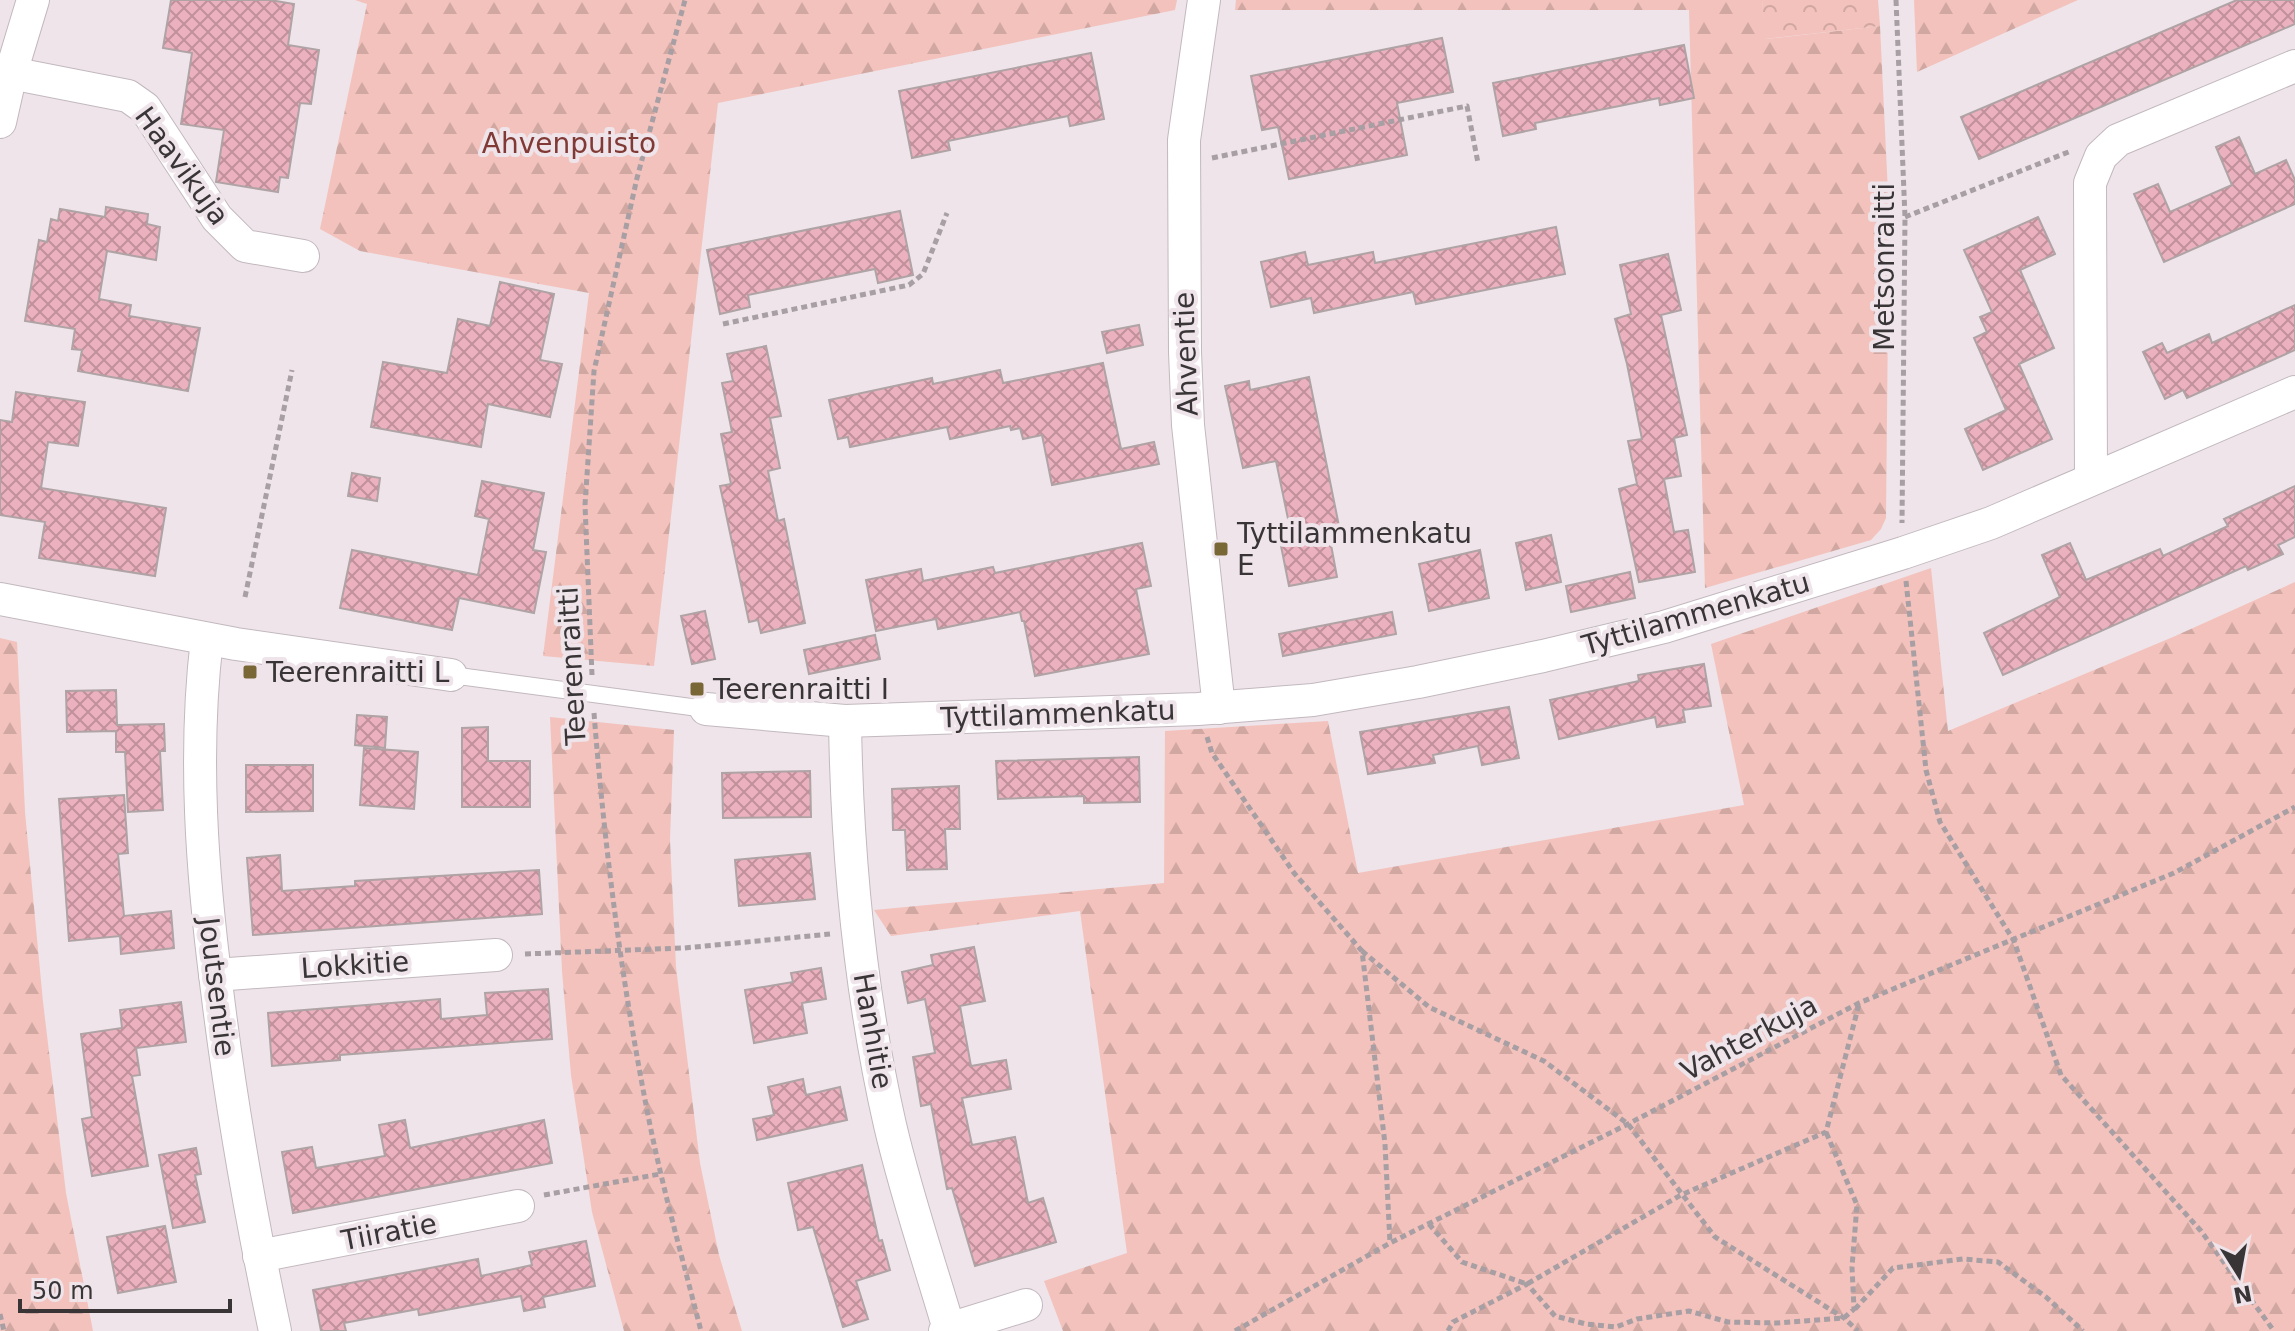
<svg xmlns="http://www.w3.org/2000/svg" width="2295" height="1331" viewBox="0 0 2295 1331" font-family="'DejaVu Sans',sans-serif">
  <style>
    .forest { fill: url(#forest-firs) }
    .park { fill: url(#park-crowns) }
    .building { fill: url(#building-cross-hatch); stroke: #afa3a5; stroke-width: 2 }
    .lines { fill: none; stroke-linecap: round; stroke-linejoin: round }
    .service-casing { stroke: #c2b8be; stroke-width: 18 }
    .minor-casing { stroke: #c2b8be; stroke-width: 34 }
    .path { stroke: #a79fa3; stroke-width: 5; stroke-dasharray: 6 4; stroke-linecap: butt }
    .service { stroke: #fff; stroke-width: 16 }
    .minor { stroke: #fff; stroke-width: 32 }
    .poi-dot { fill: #796735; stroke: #eee4ea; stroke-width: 3 }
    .labels { text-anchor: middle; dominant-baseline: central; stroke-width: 8; stroke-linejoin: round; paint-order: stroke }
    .park-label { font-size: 28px; fill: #803934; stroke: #eee4ea }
    .street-label { font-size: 28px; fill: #393537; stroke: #eee4ea }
    .poi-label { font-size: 28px; fill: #393537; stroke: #eee4ea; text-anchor: start }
  </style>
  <defs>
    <pattern id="forest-firs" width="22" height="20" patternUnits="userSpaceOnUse" patternTransform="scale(2)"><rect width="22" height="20" fill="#f3c2bc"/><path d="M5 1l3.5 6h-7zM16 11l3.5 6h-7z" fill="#d1a7a2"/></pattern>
    <pattern id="park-crowns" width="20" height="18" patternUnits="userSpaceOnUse" patternTransform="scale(2)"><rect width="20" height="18" fill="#f3c2bc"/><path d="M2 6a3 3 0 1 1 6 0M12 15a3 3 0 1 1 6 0" fill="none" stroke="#d1a7a2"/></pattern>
    <pattern id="building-cross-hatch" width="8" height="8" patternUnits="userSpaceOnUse" patternTransform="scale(2)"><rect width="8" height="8" fill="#ecb1be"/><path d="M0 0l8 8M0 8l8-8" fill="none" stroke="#c0919b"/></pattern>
  </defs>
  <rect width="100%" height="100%" fill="#eee4ea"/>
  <g class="forest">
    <path d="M355,0H1177L1175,10L718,103L654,666L543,656L589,293L360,251L320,229L367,4Z"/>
    <path d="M1236,0H1762L1766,39L1880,26L1889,214L1886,518L1881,529L1871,540L1705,588L1689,10H1235Z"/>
    <path d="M1914,0H2078L1917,72Z"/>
    <path d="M1931,568L1948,731L2173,637L2295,582V1331H1063L1044,1281L1127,1253L1080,911L891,936L874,910L1164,883L1165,731L1328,721L1358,873L1744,805L1711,644Z"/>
    <path d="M0,638L17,642L25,812L43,1002L66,1193L93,1331H0Z"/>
    <path d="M550,717L674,730L670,840L676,967L700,1163L719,1255L742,1331H624L592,1212L571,1075L562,971Z"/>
  </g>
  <path class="park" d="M1762,0H1878L1880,26L1765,39Z"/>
  <g class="building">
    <path d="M171,0H270L294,4L288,45L319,50L311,104L300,103L288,178L280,177L278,192L216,182L224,130L181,124L192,53L163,48Z"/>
    <path d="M2237,0H2295V24L1979,159L1961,117Z"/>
    <path d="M1442,38L1453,92L1397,103L1407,155L1289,179L1278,127L1262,130L1251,76Z"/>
    <path d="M1684,45L1694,98L1660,105L1659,98L1535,123L1536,129L1503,136L1493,83Z"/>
    <path d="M1091,53L1104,119L1070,126L1068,116L948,141L950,150L912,158L899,91Z"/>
    <path d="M2239,137L2255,174L2286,160L2295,180V204L2164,262L2134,194L2158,184L2170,212L2232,185L2216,147Z"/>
    <path d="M106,207L148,214L147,224L160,227L156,260L107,251L99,299L131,305L129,316L200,328L188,391L78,371L82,350L72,349L75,329L25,321L39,240L47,242L51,219L58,221L60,209L105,217Z"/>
    <path d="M900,211L913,275L878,283L875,269L748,295L750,307L720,314L707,250Z"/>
    <path d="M2038,217L2055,254L2020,270L2054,348L2019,364L2052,439L1983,470L1965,429L2006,410L1974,338L1987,332L1980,317L1992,312L1964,250Z"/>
    <path d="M1556,227L1565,274L1416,304L1413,292L1314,313L1311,298L1271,307L1261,262L1305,252L1308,265L1373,252L1375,263Z"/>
    <path d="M1668,254L1681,310L1661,315L1687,435L1674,438L1681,476L1664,479L1674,532L1688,530L1695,572L1639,582L1619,489L1637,484L1628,441L1642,439L1627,364L1615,319L1631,314L1620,265Z"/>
    <path d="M500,282L554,294L540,360L562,364L550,417L488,404L481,447L371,427L383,362L447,373L458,319L490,326Z"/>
    <path d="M2295,305V350L2187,398L2183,390L2165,399L2143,352L2162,343L2167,353L2209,334L2212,343Z"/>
    <path d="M1139,325L1143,345L1107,353L1102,332Z"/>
    <path d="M766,346L781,416L770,418L780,468L768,471L778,521L784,519L805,623L761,633L758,620L749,622L720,486L731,484L721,434L732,432L722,383L733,381L727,354Z"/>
    <path d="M1103,363L1121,449L1154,442L1159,464L1052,485L1042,435L1023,439L1020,428L1011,430L1010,426L950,439L947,427L850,447L848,437L838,439L829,400L932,378L933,384L1000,370L1003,383Z"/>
    <path d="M1309,377L1340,531L1329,534L1337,577L1289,586L1280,541L1292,538L1276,461L1243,468L1225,386L1249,381L1250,390Z"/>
    <path d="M16,392L85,402L78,446L48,442L41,488L166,508L155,576L39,558L45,522L0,515V420L12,422Z"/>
    <path d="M352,473L380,478L377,501L348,496Z"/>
    <path d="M482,481L544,493L533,550L546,552L534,613L459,598L452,630L340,608L352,550L478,575L489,519L475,516Z"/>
    <path d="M2295,486V537L2278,545L2283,554L2248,570L2246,566L2003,675L1984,633L2060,597L2042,555L2070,543L2086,580L2160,549L2163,556L2228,526L2224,519Z"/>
    <path d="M1551,535L1561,582L1526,590L1516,543Z"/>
    <path d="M1142,543L1151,586L1136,589L1149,654L1035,676L1024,621H1022L1020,612L938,629L936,619L876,631L866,580L921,569L923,581L993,567L995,573Z"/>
    <path d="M1480,550L1489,598L1429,611L1419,564Z"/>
    <path d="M1630,572L1635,598L1571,612L1566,586Z"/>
    <path d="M705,611L715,659L692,664L681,616Z"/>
    <path d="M1392,612L1396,634L1283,656L1279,634Z"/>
    <path d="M875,635L880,659L809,674L804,650Z"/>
    <path d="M1704,664L1711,706L1683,710L1685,722L1657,727L1655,717L1559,739L1550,700L1639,681L1638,675Z"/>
    <path d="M116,690L117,725L164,724L165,751H160L163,810L128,812L125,752H116V731L67,732L66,691Z"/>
    <path d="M1509,707L1519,758L1482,765L1478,746L1433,755L1435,763L1368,774L1360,732Z"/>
    <path d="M357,715L387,717L385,748L355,745Z"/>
    <path d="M488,727V761H530V807H462V728Z"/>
    <path d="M364,748L418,752L414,809L360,805Z"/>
    <path d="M1139,757L1140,802L1084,803V796L998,799L996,761Z"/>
    <path d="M246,765H313V811L246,812Z"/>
    <path d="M810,771L811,817L723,818L722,773Z"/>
    <path d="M959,786L960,829H945L947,869L907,870L905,830H893L892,789Z"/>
    <path d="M124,795L128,853L118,854L124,916L171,911L174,948L121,954L120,936L69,941L59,799Z"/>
    <path d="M810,853L815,899L739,906L735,860Z"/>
    <path d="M280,855L282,891L355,886V881L539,870L542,914L253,935L247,858Z"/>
    <path d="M974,947L985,1001L960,1006L971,1066L1006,1060L1011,1089L962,1098L972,1145L1015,1137L1028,1203L1043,1198L1056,1242L975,1266L952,1188L947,1189L931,1104L921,1106L913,1057L935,1053L925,999L908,1003L902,972L933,965L931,955Z"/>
    <path d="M821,968L826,999L802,1003L807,1033L754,1043L745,990L793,982L791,973Z"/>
    <path d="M548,989L552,1039L340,1055V1060L272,1066L268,1013L440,999L441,1019L487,1015L485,993Z"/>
    <path d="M181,1002L186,1042L136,1048L140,1075L132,1076L148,1166L92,1176L82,1119L92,1117L81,1034L122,1028L120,1010Z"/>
    <path d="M803,1079L806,1095L840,1087L847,1120L757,1140L753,1119L774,1115L768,1087Z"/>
    <path d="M405,1120L410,1148L544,1120L552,1163L293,1213L282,1152L312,1147L316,1168L385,1156L379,1125Z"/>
    <path d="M196,1148L201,1174L195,1175L205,1222L173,1228L159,1155Z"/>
    <path d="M862,1165L879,1241L882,1240L890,1270L856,1281L868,1319L843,1327L813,1227L798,1230L788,1183Z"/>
    <path d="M165,1226L176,1282L118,1293L107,1237Z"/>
    <path d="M586,1241L595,1286L543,1297L545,1307L524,1311L521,1296L419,1315L418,1309L344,1323L346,1331H321L313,1290L478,1259L481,1276L532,1265L529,1252Z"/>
  </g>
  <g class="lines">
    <defs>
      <path id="service" d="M451,675L706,709"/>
      <g id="minor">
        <path d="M1204,0L1184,140L1185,352L1188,425L1219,708"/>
        <path d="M0,71L128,96L145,108L217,218L245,246L303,256"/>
        <path d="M0,122L11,73L33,0"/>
        <path d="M2091,478L2090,183L2101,156L2118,140L2295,66"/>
        <path d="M0,599L236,644L451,675"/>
        <path d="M207,639C193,755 202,874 217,990C231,1105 251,1218 275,1331"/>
        <path d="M706,709L845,721L1198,709L1313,700L1418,682L1543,656L1664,627L1903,553L1991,523L2295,392"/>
        <path d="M845,721C847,857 860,993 890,1125C906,1194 929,1261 949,1329L945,1331"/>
        <path d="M215,975L496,955"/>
        <path d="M259,1256L518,1206"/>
        <path d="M949,1329L1026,1305"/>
      </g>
    </defs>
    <use href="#service" class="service-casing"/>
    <use href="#minor" class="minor-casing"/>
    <g class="path">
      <path d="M1896,0L1905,217L1902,523"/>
      <path d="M1212,158L1467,106L1478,163"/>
      <path d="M1905,217L2071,151"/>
      <path d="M723,324L909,285L923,274L947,213"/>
      <path d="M1906,581L1926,770L1940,822L2014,941L2061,1075L2201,1231L2274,1331"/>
      <path d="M245,597L292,370"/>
      <path d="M592,675L585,505L594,371L637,178L685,0"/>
      <path d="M594,713C605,853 623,992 651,1130C665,1197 684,1264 701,1331"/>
      <path d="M1207,737L1212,753L1294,873L1362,951L1385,1144L1390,1243"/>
      <path d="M1362,951L1429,1007L1544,1061L1628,1124L1715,1237L1844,1318L1858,1331"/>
      <path d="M525,954L684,948L830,934"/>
      <path d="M544,1195L660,1174"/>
      <path d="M1429,1224L1462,1262L1527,1284L1681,1195L1826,1132L1859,1004"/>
      <path d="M1855,1309L1893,1268L1963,1259L1998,1262L2046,1297L2083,1331"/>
      <path d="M0,1314L4,1331"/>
      <path d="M1235,1331L1390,1243L1628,1124L1859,1003L2174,873L2295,807"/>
      <path d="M1448,1331L1453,1322L1527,1284L1555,1316L1586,1324L1616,1327L1637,1319L1689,1311L1728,1322L1777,1323L1844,1318L1854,1309L1852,1267L1857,1205L1826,1132"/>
    </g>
    <use href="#service" class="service"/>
    <use href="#minor" class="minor"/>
  </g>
  <g class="poi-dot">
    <rect x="1213" y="541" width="16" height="16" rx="4"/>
    <rect x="242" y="664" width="16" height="16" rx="4"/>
    <rect x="689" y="681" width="16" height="16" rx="4"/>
  </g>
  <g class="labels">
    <g class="park-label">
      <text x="569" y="143">Ahvenpuisto</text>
    </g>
    <g class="street-label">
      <text transform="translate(182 166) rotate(54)">Haavikuja</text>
      <text transform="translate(1884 267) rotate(-90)">Metsonraitti</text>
      <text transform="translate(1186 354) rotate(-92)">Ahventie</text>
      <text transform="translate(1696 614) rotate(-16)">Tyttilammenkatu</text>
      <text transform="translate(572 666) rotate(-93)">Teerenraitti</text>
      <text transform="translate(1058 714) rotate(-2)">Tyttilammenkatu</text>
      <text transform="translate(355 965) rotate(-4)">Lokkitie</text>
      <text transform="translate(217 987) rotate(83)">Joutsentie</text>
      <text transform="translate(873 1031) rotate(80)">Hanhitie</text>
      <text transform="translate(1749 1038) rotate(-28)">Vahterkuja</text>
      <text transform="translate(389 1232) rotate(-11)">Tiiratie</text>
    </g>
    <g class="poi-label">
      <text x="1237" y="533">Tyttilammenkatu<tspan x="1237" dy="32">E</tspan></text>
      <text x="266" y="672">Teerenraitti L</text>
      <text x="713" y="689">Teerenraitti I</text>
    </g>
  </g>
  <g transform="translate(2239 1275) rotate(169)" stroke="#eee4ea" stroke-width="6" paint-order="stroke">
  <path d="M0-6L14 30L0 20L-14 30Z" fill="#393537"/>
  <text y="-12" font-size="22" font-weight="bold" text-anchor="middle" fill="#393537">N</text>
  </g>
  <path d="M20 1299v12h210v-12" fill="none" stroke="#393537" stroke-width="4"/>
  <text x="32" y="1299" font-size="24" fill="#393537" stroke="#eee4ea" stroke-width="6" paint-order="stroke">50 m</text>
</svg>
